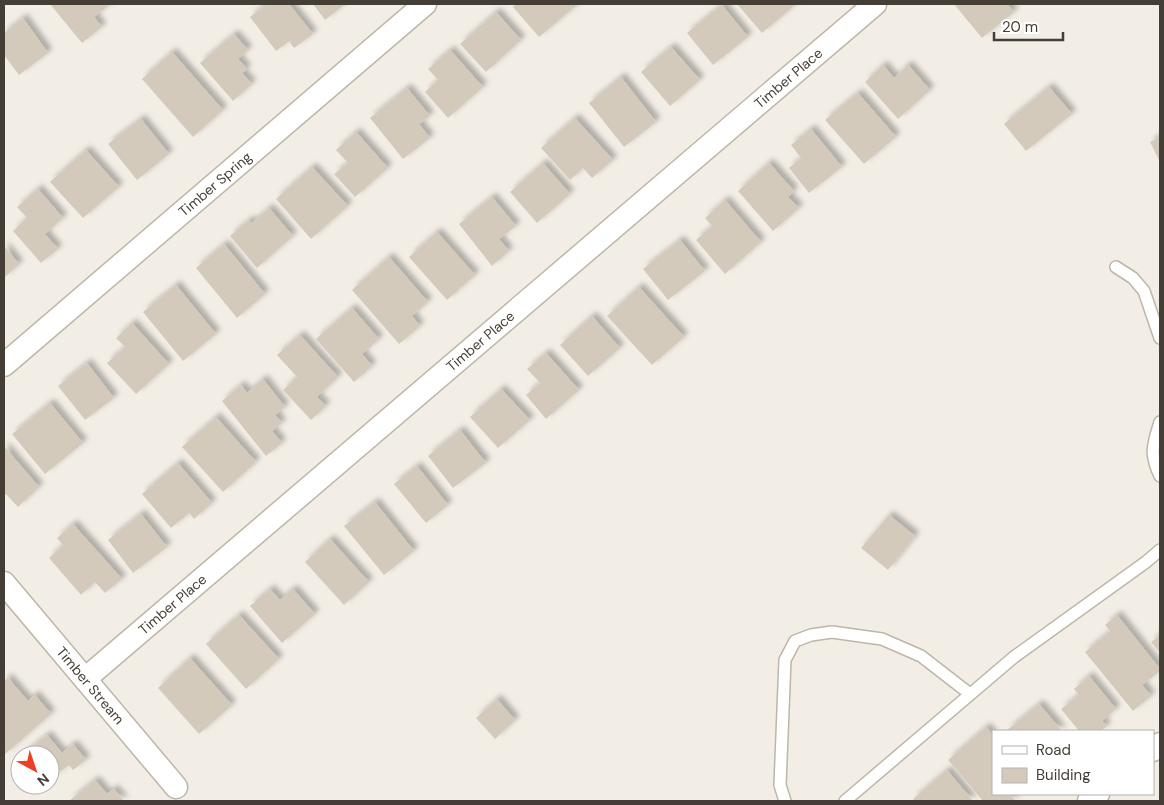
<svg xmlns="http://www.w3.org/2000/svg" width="1164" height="805" viewBox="0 0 1164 805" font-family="'DM Sans',sans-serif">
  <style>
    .building { fill: #d3cabc; filter: url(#shadow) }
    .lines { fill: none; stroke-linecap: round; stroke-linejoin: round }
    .service-casing { stroke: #bdb6a9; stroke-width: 14 }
    .minor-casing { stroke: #bdb6a9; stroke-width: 25 }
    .service { stroke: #fff; stroke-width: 11 }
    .minor { stroke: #fff; stroke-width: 22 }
    .labels { text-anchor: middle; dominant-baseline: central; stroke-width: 5; stroke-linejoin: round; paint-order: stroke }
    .street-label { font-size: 14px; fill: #443e36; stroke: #fff }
  </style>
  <defs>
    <filter id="shadow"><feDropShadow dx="4.5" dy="-4.5" stdDeviation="2.5" flood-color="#0004"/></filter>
  </defs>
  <rect width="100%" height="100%" fill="#f2eee6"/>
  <g class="building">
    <path d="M50,4H106L108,6L94,17L102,27L82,43Z"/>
    <path d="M267,4H289L313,34L294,48L289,41L276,51L250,17Z"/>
    <path d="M313,4H345L325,20Z"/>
    <path d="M516,4H578L539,37L513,7Z"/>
    <path d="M737,4H796L762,33Z"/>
    <path d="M954,4H1007L1014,12L982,38Z"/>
    <path d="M722,5L748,37L713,65L687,33Z"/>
    <path d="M496,12L521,40L486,72L460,44Z"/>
    <path d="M23,18L48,53L19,75L4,55V33Z"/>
    <path d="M234,34L248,50L238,59L247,69L242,73L252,84L233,101L200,63Z"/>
    <path d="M671,47L700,80L670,106L641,72Z"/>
    <path d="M450,50L483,87L448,118L425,92L438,80L428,69Z"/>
    <path d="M172,52L223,110L193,137L142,79Z"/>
    <path d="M883,65L894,78L908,65L930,90L898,119L865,82Z"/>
    <path d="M621,77L656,122L624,147L589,103Z"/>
    <path d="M1049,87L1072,114L1026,151L1004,124Z"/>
    <path d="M407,88L430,116L419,124L430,138L403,159L370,118Z"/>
    <path d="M858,93L896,137L864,164L825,120Z"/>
    <path d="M575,118L613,160L592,178L583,168L570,180L541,148Z"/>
    <path d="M141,119L169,154L137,180L108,144Z"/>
    <path d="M811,129L842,167L809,193L789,168L801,158L791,145Z"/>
    <path d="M356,132L388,168L355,197L334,174L348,163L336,150Z"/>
    <path d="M1160,137V162L1150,142Z"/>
    <path d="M86,150L119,187L83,218L50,182Z"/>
    <path d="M543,163L570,194L537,223L510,192Z"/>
    <path d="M769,163L794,191L788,197L799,208L773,231L738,191Z"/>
    <path d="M312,167L348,206L311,239L276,199Z"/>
    <path d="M38,189L63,218L45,234L58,249L41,263L13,231L27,218L17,207Z"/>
    <path d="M492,197L516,226L499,239L509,251L492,266L459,224Z"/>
    <path d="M725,200L761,242L725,274L696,240L712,226L705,218Z"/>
    <path d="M269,208L293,236L257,268L230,236L249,220L252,223Z"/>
    <path d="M437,232L475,275L447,300L409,257Z"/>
    <path d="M680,240L705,271L668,300L643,269Z"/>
    <path d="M224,244L265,294L237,318L196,268Z"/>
    <path d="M4,246L19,264L4,278Z"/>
    <path d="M389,257L428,302L412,316L420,326L399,344L352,290Z"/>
    <path d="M176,285L216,334L183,361L143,312Z"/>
    <path d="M639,287L684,337L652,365L607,316Z"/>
    <path d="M352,308L379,339L362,354L372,366L354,382L316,339Z"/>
    <path d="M592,316L620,348L588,376L560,345Z"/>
    <path d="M132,323L169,364L136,394L107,363L125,347L116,338Z"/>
    <path d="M300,335L338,377L317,397L326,406L311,420L283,390L297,377L277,355Z"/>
    <path d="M546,353L579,390L546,419L526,395L540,383L527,369Z"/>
    <path d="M87,363L114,398L85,420L58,386Z"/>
    <path d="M263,379L285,407L275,415L282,423L272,431L282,443L266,456L222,401L241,385L247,393Z"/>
    <path d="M501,389L530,420L498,448L470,417Z"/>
    <path d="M50,403L83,443L45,474L12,434Z"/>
    <path d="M216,417L256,462L223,492L182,447Z"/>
    <path d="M460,430L486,463L453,488L428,456Z"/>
    <path d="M4,446L39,487L18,507L6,494L4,496Z"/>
    <path d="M178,463L212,503L194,519L189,513L171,528L142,494Z"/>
    <path d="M417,466L448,505L426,523L394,484Z"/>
    <path d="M375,502L414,551L384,575L344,526Z"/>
    <path d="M141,514L167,547L133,573L108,540Z"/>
    <path d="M889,515L915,536L888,570L861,548Z"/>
    <path d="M73,524L122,579L105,593L95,582L81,595L49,558L63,545L57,538Z"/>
    <path d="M330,539L369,582L344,605L305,562Z"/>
    <path d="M270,589L280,600L293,589L315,614L282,643L250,606Z"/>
    <path d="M239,615L279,659L246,689L206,644Z"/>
    <path d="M1117,615L1160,669V671L1142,685L1151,696L1133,711L1085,652L1110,631L1105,625Z"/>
    <path d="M1160,635V653L1151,642Z"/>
    <path d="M190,658L232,705L199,734L158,688Z"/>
    <path d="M1089,676L1116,709L1102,721L1107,726L1101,731H1079L1061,709L1079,695L1074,689Z"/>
    <path d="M8,678L28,701L35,695L51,714L4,755V681Z"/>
    <path d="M497,699L515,720L495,739L476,718Z"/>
    <path d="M1039,704L1062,731H1006Z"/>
    <path d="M986,727L993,735V794H1009L1016,801H983L948,760Z"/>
    <path d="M47,735L62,753L73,744L86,760L73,770L69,765L50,779V755H22Z"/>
    <path d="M947,770L973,801H915L913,799Z"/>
    <path d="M95,780L107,794L114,789L124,801H69Z"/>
  </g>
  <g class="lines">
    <defs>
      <g id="service">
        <path d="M1116,267L1133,278L1144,291L1160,338"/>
        <path d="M1160,422C1153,445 1149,453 1160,476"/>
        <path d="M785,801L780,785L785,660L795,641L811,635L832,632L882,639L921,656L970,694"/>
        <path d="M845,801L1014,657L1146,562L1160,550"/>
      </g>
      <g id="minor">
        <path id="s1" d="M4,365L425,4"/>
        <path id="s2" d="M4,583L176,787"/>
        <path id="s3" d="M85,679L875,4"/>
        <path d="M1153,750L1160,744"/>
        <path d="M1089,801L1098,794"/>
      </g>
    </defs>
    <use href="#service" class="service-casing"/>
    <use href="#minor" class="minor-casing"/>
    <use href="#service" class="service"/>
    <use href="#minor" class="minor"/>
  </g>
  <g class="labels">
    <g class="street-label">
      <text stroke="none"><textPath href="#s3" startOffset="925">Timber Place</textPath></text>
      <text stroke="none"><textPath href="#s1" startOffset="278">Timber Spring</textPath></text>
      <text stroke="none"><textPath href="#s3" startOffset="520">Timber Place</textPath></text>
      <text stroke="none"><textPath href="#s3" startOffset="115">Timber Place</textPath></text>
      <text stroke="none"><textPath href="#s2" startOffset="134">Timber Stream</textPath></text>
    </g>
  </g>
  <rect width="1164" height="805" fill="none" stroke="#443e36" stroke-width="10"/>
  <rect x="992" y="730" width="162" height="65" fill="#ffffff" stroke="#b4b2af"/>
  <rect x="1002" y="746" width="25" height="8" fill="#ffffff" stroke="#b4b2af"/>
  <text x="1036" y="755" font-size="15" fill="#443e36">Road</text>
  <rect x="1002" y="768" width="25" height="15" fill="#d3cabc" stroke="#b4b2af"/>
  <text x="1036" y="780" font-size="15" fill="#443e36">Building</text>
  <g transform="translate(35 770) rotate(140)"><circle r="24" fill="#ffffff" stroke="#b4b2af"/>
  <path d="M0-4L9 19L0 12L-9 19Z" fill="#ec3f23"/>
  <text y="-8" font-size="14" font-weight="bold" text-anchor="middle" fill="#443e36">N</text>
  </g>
  <path d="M994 32v8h69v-8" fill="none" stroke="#443e36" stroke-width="2.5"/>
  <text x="1002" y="32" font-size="15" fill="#443e36" stroke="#ffffff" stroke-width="4" paint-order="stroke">20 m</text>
</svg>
